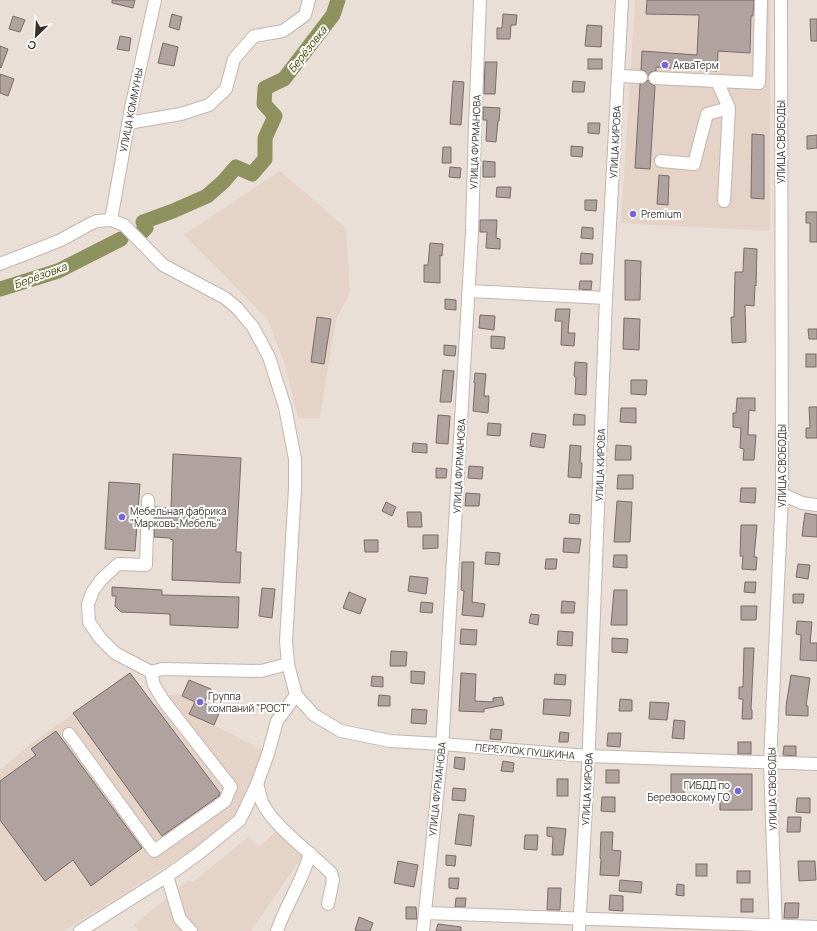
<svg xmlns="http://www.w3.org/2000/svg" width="817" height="931" viewBox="0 0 817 931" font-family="Manrope,sans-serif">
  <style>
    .built { fill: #e4d3c6 }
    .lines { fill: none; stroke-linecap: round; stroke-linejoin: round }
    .river { stroke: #8d915e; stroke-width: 15 }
    .building { fill: #afa29f; stroke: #786b69 }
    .minor-casing { stroke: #c1b6af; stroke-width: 14 }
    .minor { stroke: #fff; stroke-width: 12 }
    .poi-dot { fill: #7564df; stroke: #fff; stroke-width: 1.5 }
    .labels { text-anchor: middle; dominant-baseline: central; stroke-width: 4; stroke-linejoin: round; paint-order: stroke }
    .poi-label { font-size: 10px; fill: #36312e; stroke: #fff; text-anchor: start }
    .street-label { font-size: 10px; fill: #36312e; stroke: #fff }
    .water-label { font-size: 11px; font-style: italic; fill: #424503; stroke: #fff }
  </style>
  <rect width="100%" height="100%" fill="#eadfd7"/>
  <g class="built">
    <path d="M635,0H770V231L621,223Z"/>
    <path d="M280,171L346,228L350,293L336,319L320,418H298L285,365L268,320L184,235Z"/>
    <path d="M130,673L155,706L169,695L178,694L182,696L195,702L190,714L214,725L262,750L251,787L235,815L200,845L64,931H0V770L29,745Z"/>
    <path d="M276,831L302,857L251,931H139L134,925L187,881L193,882L248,837L260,847Z"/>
  </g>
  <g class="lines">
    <g class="river">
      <path d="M141,233L146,228L143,222L173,211L207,196L223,182L236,167L252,174L265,159V138L275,116L264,104L265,88L284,79L333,15L338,0"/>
      <path d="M0,289L58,271L121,239"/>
    </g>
  </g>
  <g class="building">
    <path d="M112,0H135L133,8L112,3Z"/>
    <path d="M647,0H754L753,16H751L750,53L718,51L717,71L656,67V71L651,72L648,76L645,71L641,70L642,51L697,55L699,15L646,14Z"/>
    <path d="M172,14L182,17L179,30L169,27Z"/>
    <path d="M503,14L517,15L516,25H511L510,39H497V28H502Z"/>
    <path d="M13,16L25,20L20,32L9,29Z"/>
    <path d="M810,19H817V41H811Z"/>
    <path d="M587,25L602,26L601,47L585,46Z"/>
    <path d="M120,36L131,38L129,51L117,49Z"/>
    <path d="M163,43L178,47L174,66L158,63Z"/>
    <path d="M0,46L8,49L1,68L0,67Z"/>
    <rect x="588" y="59" width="14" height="10"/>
    <path d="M485,62H497L495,94H484Z"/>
    <path d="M0,74L14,79L8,96L0,93Z"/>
    <path d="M648,80L651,84L655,86L650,169L635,168L640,84L645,83Z"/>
    <path d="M453,81L464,82L461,125L450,124Z"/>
    <path d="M573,81L585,82L584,92H572Z"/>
    <path d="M483,107L500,108L499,121H498L496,142L486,141L487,120H483Z"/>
    <path d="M588,123H600L599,134L588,133Z"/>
    <path d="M752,134L764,135V199L751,198Z"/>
    <path d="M817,135V148L807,149V136Z"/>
    <path d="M571,146L583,147L582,157L571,156Z"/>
    <path d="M443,147H451V163H442Z"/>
    <path d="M483,161L495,162V177H483Z"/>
    <path d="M450,167L461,168L460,178L449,177Z"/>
    <path d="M659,175L669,176L668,205L657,204Z"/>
    <path d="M497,187H511L510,198L496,197Z"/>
    <path d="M585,200H597L596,211L585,210Z"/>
    <path d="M806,212H817V242H810V223H806Z"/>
    <path d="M480,220H497L496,238L500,239V249L486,248L487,232H480Z"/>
    <path d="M582,227L593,228V239L581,238Z"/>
    <path d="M430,243L443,244L442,256L440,255V283L424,282V265H428Z"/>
    <path d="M744,248L757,249L756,286L755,285L754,306L745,305L746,342L732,343L731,317H734L735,272H743Z"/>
    <path d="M581,253L593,254L592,264H580Z"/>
    <path d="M625,260L641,261L640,300H625Z"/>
    <path d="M580,281H592L591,290L579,289Z"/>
    <path d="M445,299L456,300V310L445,309Z"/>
    <path d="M556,309H570L568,333H575L574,346L561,345L562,321H555Z"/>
    <path d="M480,315L495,316L494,330L479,328Z"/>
    <path d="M317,317L331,319L324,364L311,362Z"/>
    <path d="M624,318L640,319L639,350L623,349Z"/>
    <path d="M808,329H817V339H809Z"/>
    <path d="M491,336L505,337L504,349L491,348Z"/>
    <path d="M444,345L456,346L455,356L444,355Z"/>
    <rect x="806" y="354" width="10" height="13"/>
    <path d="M575,362L587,363L586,395L575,394L576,377L574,376Z"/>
    <path d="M443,370L454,371L451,402H440Z"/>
    <path d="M475,373L486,374L484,396H489L488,413L473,411L475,383H474Z"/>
    <path d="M631,380H647L646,395L631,394Z"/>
    <path d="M737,398H755V411L749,410L748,435H756L754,460H743L744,449L740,448L741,428L733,427V413H736Z"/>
    <path d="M809,407H817V438H806V428H810Z"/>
    <path d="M621,408H636V423L620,422Z"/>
    <path d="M574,414L585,415V425H573Z"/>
    <path d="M438,415L450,416L448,444L436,443Z"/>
    <path d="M488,423L501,424L500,436L487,435Z"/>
    <path d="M532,433L546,435L544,448L530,446Z"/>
    <path d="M413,443L427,444V453L412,452Z"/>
    <path d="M570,445L581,446L580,463H582L581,478L568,477Z"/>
    <path d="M616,445L631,446V460H615Z"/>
    <path d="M173,454L241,458L236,552H241L240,583L172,580L173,540L170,539V538L154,537L155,507L171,508Z"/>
    <path d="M469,466L483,467L482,479L468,478Z"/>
    <path d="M436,468L447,469L446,478H436Z"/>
    <path d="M618,475H633V489H617Z"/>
    <path d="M109,482L140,484L135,551L105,549Z"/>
    <path d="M741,488H756L755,503L740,502Z"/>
    <path d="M466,493L480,494L479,506H465Z"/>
    <path d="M617,501L632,502L630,542H614Z"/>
    <path d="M386,502L396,507L392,516L382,511Z"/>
    <path d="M407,512H421L422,527H408Z"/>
    <path d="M805,513L817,515V537L802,536Z"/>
    <path d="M570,514L580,515L579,524L569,523Z"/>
    <path d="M741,525H757L754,557H757L756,570L742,569L743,556H740Z"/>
    <path d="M423,535H438V548L423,549Z"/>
    <path d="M564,538L581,539L579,553L563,552Z"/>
    <path d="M364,540H378V552H365Z"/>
    <path d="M486,552L500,553L499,565L485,564Z"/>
    <path d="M614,555H627V568L613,567Z"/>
    <path d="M546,559H557L556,569H545Z"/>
    <path d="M462,562H474L472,602L485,604L483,617L462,615L464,591L461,590Z"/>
    <path d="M798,564L810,565L808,579L796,577Z"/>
    <path d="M410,576L428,578L426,594L408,591Z"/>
    <path d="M745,582H756L755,593L744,592Z"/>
    <path d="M112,587L162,590V595L239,597L238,628L170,625V614L121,612L115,606L116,596H112Z"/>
    <path d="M262,588L275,589L272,618L259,616Z"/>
    <path d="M614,590H627V625H611Z"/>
    <path d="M349,592L366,599L360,614L343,608Z"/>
    <path d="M793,594H804L803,603H793Z"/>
    <path d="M562,601L575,602L574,613H561Z"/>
    <path d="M421,602L433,603L432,613L420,612Z"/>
    <path d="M741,606H757L756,620H741Z"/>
    <path d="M531,614L539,615L538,625L529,623Z"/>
    <path d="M797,621L812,622L810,643H817V661L800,660L801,635L796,634Z"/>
    <path d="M461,629L477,630L476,645L460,644Z"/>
    <path d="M558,631L573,632L572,646L557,645Z"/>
    <path d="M612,638L628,639L627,653L612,652Z"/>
    <path d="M744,648H754L751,710H752V719H742L743,699H739V687H743Z"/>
    <path d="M391,651L407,652L406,666H390Z"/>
    <path d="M411,671L425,672L424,684L411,683Z"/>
    <path d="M130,673L220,793L219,796L162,836L73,713Z"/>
    <path d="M461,673L476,674L475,701L493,702V698L502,697L504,705L484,709V712L459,711Z"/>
    <path d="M555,674L566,675L565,685L554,684Z"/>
    <path d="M791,675L810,678L806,706H808V716L786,715V706Z"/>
    <path d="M372,676L383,677V687L371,686Z"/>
    <path d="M189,680L211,689L204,703L220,711L214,725L189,714L195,702L182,696Z"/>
    <path d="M379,695L390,696V706H378Z"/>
    <path d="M544,699L571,700L570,716L543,714Z"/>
    <path d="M620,699L632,700V711H619Z"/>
    <path d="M650,702L669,703L667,720L649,719Z"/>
    <path d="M412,709L427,710L426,724L411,723Z"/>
    <path d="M674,720L685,721L684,739L672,738Z"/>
    <path d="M491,729L502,730L501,740L490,739Z"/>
    <path d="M56,731L142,848L91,886L73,860L45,881L0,820V781L36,755L31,749Z"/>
    <path d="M560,732L569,733L568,742H559Z"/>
    <path d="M608,733H621L620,747L607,746Z"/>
    <rect x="738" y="742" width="13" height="12"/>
    <path d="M784,746H796V756L783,755Z"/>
    <path d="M455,757L465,758L464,770L454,768Z"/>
    <path d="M503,761L514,763L513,772L501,771Z"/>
    <rect x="606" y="770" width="13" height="13"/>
    <path d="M671,774H752V810H720V789H684V798H671Z"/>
    <rect x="557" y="779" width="11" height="17"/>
    <path d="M453,788L466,789L465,801L452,800Z"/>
    <path d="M602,797H615V812L601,811Z"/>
    <path d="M797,798H810V813L796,812Z"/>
    <path d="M459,814L474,816L471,846L455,844Z"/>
    <path d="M788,817H801L800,832H787Z"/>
    <path d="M547,827L566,829L563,855H552L553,837L547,836Z"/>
    <path d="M601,832H613L612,850L621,851L619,876L600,875L601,859L600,858Z"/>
    <path d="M525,835H538L537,850L524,849Z"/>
    <path d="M446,855L456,856L455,866L446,865Z"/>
    <path d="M398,861L418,865L414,887L394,883Z"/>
    <path d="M798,861H815L816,880L799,881Z"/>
    <rect x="696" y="864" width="11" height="12"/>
    <rect x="737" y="871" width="13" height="12"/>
    <path d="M449,878H459L458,889L449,888Z"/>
    <path d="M620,880L642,882L641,893L619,891Z"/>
    <path d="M677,884L684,885V896L676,895Z"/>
    <path d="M548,888H561L560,910H547Z"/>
    <path d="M610,895L623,896V911L609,910Z"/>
    <path d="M456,898H466L465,907H455Z"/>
    <rect x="741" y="899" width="12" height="13"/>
    <path d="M785,903H799L798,918H784Z"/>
    <path d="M406,907H416L417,919H406Z"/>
    <path d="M359,917L373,923L370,931H358L355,930Z"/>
    <path d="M438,924L461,927V931H436Z"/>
  </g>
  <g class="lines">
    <defs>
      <g id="minor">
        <path d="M618,76L641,77"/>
        <path d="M655,78L717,81L729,108L724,201"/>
        <path d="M717,81L759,83L761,0"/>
        <path d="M128,123L181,114L209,105L226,89L234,59L254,36L283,31L305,15L309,0"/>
        <path d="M661,161L694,164L707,114L729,108"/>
        <path d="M111,220L131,108L155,0"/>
        <path d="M0,264L61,240L90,224L97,221L111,220L124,225L163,265L225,298L237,308L253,327L269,357L276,379L285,407L295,459V489L286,641L288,664L296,695L314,715L341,731L390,741L442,744L588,756L817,764"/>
        <path d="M469,291L606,298"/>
        <path d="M782,494L802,503L817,505"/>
        <path d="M148,500L146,565L118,564L101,580L93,591L88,604L89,622L100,638L115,653L151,672"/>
        <path d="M69,734L154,851L225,801L231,787L163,700L154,685L151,672L162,669L261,671L288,664"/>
        <path d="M257,784C259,790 260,796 262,802C274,827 311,853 331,873L333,880L328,904"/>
        <path d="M167,876L180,919L191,931"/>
        <path d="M425,913L817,927"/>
        <path d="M80,931L167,876L198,854L240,820L257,784L268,754L277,721L296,695"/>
        <path d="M277,931C286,904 303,881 310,853"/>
        <path d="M423,931L442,749L472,231L475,126L480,0"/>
        <path d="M579,931L588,770L606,298L622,0"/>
        <path d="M776,931L770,763L782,494L781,0"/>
      </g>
    </defs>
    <use href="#minor" class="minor-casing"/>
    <use href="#minor" class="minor"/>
  </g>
  <g class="poi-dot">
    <circle cx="665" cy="65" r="4"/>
    <circle cx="633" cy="214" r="4"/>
    <circle cx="122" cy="517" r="4"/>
    <circle cx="200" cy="702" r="4"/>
    <circle cx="738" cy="791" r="4"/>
  </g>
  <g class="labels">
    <g class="poi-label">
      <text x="673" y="65">АкваТерм</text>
      <text x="641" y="214">Premium</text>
      <text x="130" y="511">Мебельная фабрика<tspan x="130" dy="12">"Марковъ-Мебель"</tspan></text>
      <text x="208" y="696">Группа<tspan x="208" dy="12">компаний "РОСТ"</tspan></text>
      <text x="730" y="785" text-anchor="end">ГИБДД по<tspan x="730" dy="12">Березовскому ГО</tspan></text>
    </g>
    <g class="street-label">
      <text transform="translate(131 110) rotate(-79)">УЛИЦА КОММУНЫ</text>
      <text transform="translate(475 142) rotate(-88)">УЛИЦА ФУРМАНОВА</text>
      <text transform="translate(615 142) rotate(-87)">УЛИЦА КИРОВА</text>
      <text transform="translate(781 142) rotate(-90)">УЛИЦА СВОБОДЫ</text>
      <text transform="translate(600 465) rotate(-88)">УЛИЦА КИРОВА</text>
      <text transform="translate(459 466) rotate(-87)">УЛИЦА ФУРМАНОВА</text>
      <text transform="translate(782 466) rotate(-90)">УЛИЦА СВОБОДЫ</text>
      <text transform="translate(525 751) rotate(5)">ПЕРЕУЛОК ПУШКИНА</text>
      <text transform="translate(437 789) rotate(-84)">УЛИЦА ФУРМАНОВА</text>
      <text transform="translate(587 789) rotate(-87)">УЛИЦА КИРОВА</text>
      <text transform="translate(772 789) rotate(-91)">УЛИЦА СВОБОДЫ</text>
    </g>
    <g class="water-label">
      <text transform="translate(307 49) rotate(-52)">Берёзовка</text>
      <text transform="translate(40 275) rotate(-20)">Берёзовка</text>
    </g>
  </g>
  <g transform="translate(36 36) rotate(205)" stroke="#ffffff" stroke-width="3" paint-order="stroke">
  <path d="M0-3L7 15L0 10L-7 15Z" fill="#36312e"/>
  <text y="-6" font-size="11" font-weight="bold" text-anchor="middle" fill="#36312e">С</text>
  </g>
</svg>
